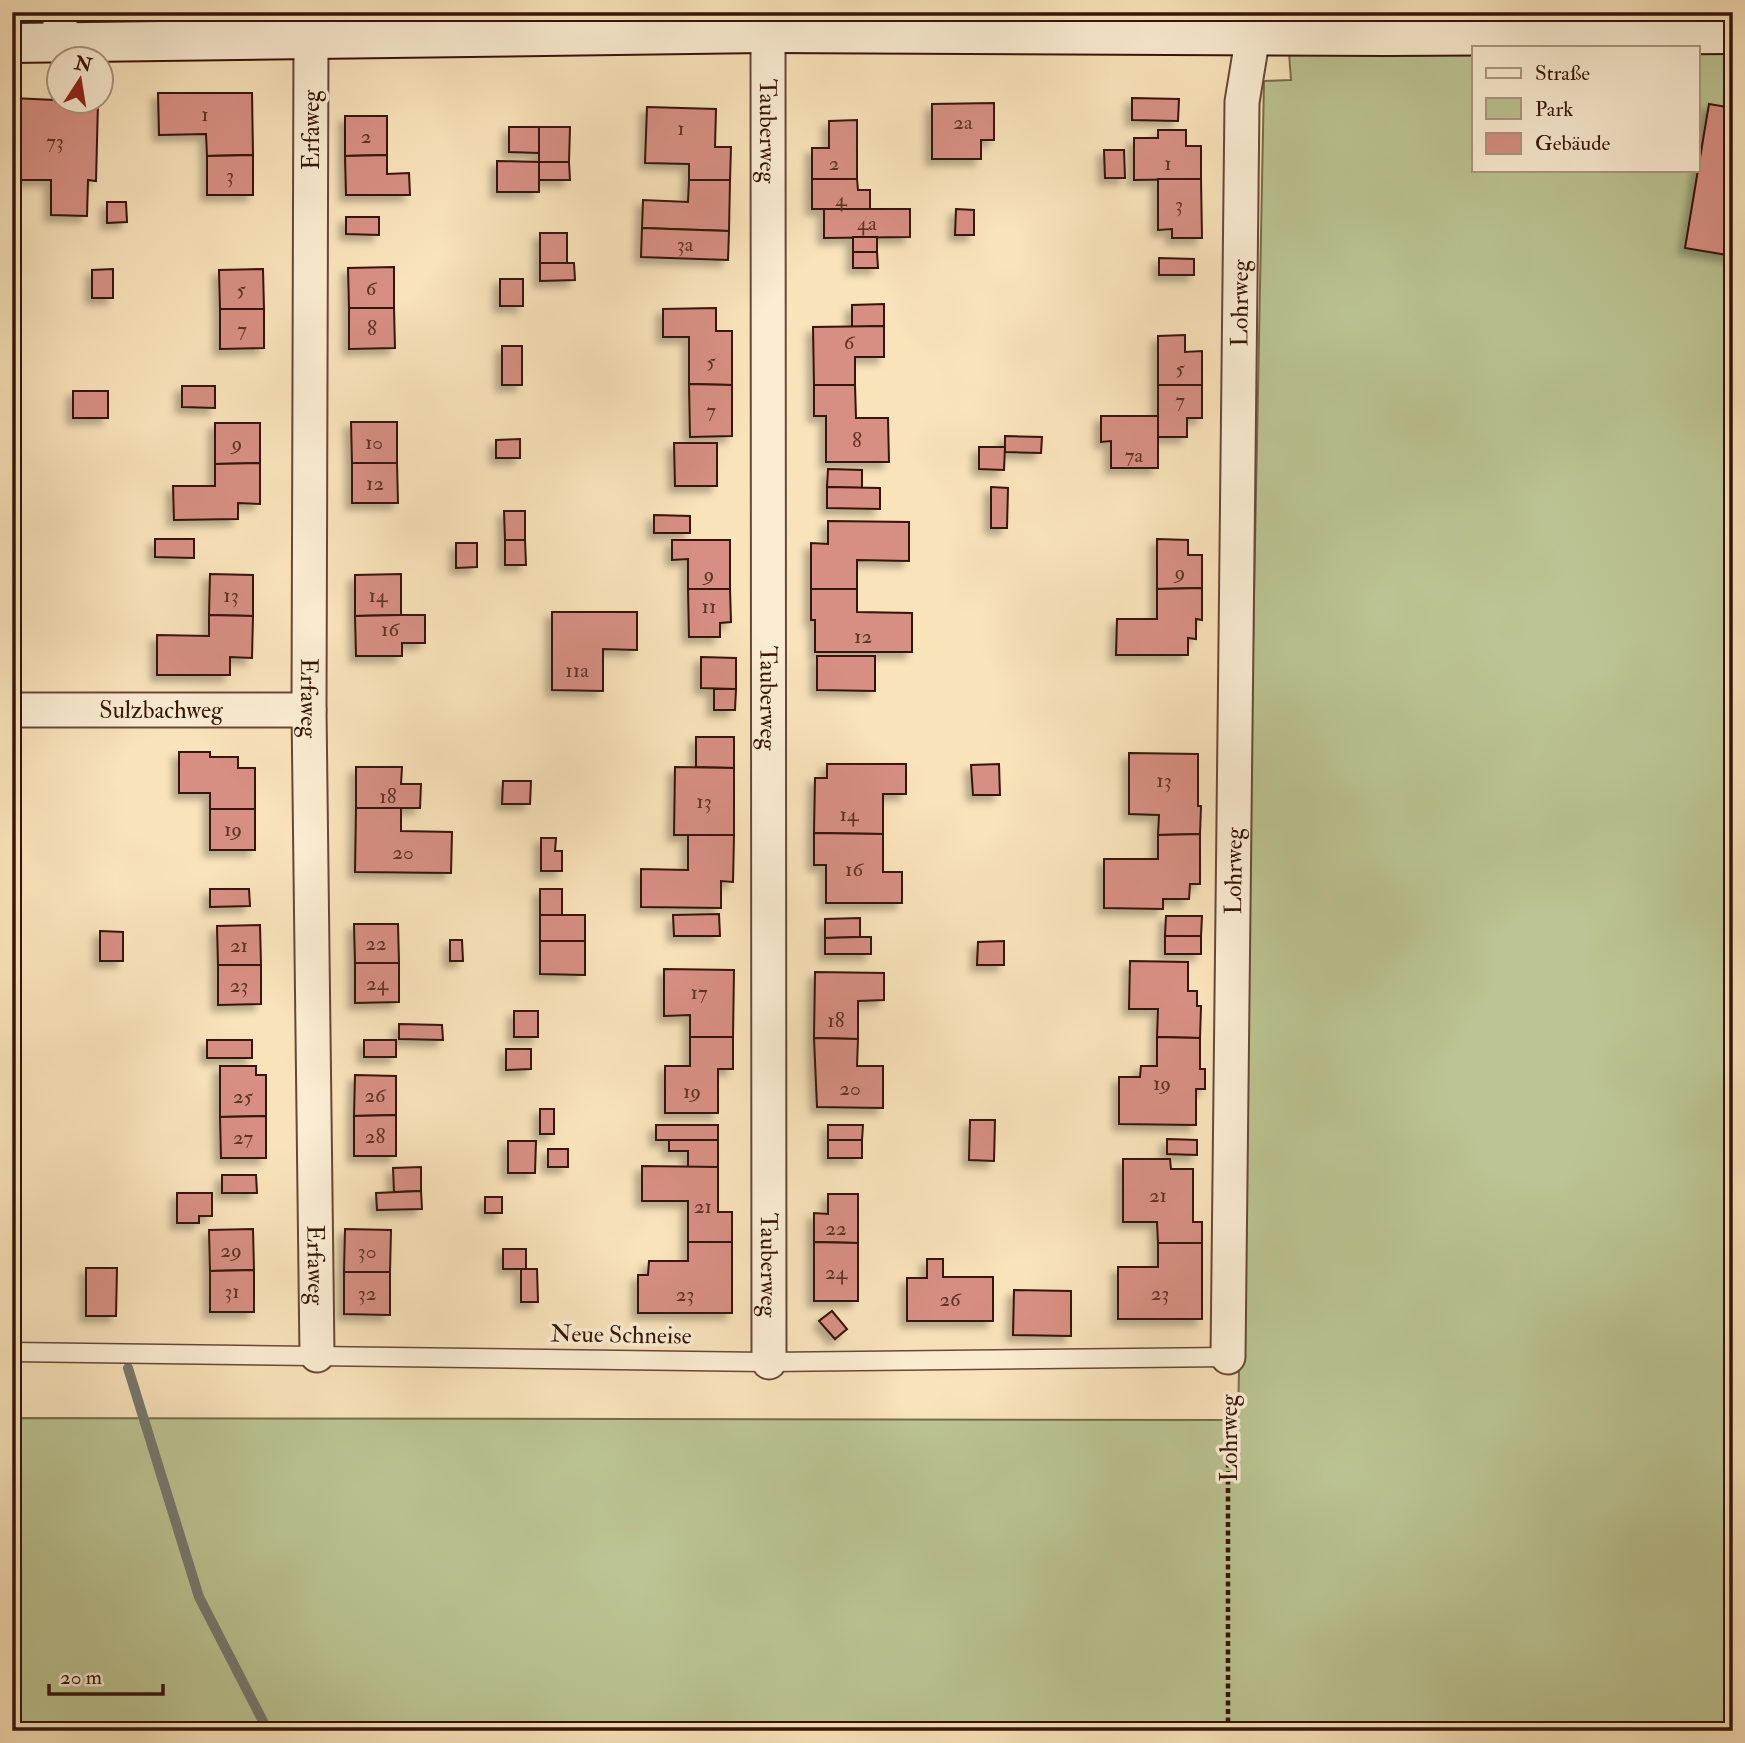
<svg xmlns="http://www.w3.org/2000/svg" width="1745" height="1743" viewBox="0 0 1745 1743" font-family="'IM FELL Double Pica',serif">
  <style>
    .green { fill: #bbc492; stroke: #786c4c; stroke-width: 2; fill-rule: evenodd }
    .lines { fill: none; stroke-linecap: round; stroke-linejoin: round }
    .stream { stroke: #757970; stroke-width: 10 }
    .building { fill: #d78f83; stroke: #351407; stroke-width: 2; filter: url(#shadow) }
    .lane-casing { stroke: #664834; stroke-width: 21 }
    .street-casing { stroke: #664834; stroke-width: 37 }
    .secondary-casing { stroke: #351407; stroke-width: 42 }
    .path { stroke: #351407; stroke-width: 4.5; stroke-dasharray: 5 3.5; stroke-linecap: butt }
    .lane { stroke: #fbedd3; stroke-width: 18 }
    .street { stroke: #fbedd3; stroke-width: 33 }
    .secondary { stroke: #fbedd3; stroke-width: 38 }
    .labels { text-anchor: middle; dominant-baseline: central; stroke-width: 7; stroke-linejoin: round; paint-order: stroke }
    .number-label { font-size: 21px; fill: #5e3326 }
    .street-label { font-size: 24px; fill: #351407; stroke: #fbedd3 }
  </style>
  <defs>
    <filter id="shadow"><feDropShadow dx="-6" dy="6" stdDeviation="3.5" flood-color="#0004"/></filter>
  </defs>
  <rect width="100%" height="100%" fill="#f9e3bb"/>
  <filter id="stains"><feTurbulence type="fractalNoise" baseFrequency=".00286" numOctaves="4"/><feColorMatrix values="0 0 0 0 .2 0 0 0 0 .09 0 0 0 0 .02 0 0 0 .5 -.17"/></filter>
  <radialGradient id="worn" r=".72"><stop offset=".6" stop-color="#630" stop-opacity="0"/><stop offset="1" stop-color="#630" stop-opacity=".3"/></radialGradient>
  <path class="green" d="M1286,12H1733V1731H12V1418L1238,1420L1264,81L1291,80ZM1474,47H1698V170H1474Z"/>
  <g class="lines">
    <path class="stream" d="M128,1368L199,1597L268,1731"/>
  </g>
  <g class="building">
    <path d="M158,93H252L253,155L207,156L206,134L159,135Z"/>
    <path d="M12,98L98,102L96,181L88,180L87,216L51,215V180H12Z"/>
    <path d="M1132,98L1179,99L1178,121L1132,120Z"/>
    <path d="M994,103V140H981V159H932V104Z"/>
    <path d="M1709,104L1733,108V256L1685,248Z"/>
    <path d="M647,107L716,109L715,147H731L730,180H689V164L645,163Z"/>
    <path d="M345,116H387V155L345,156Z"/>
    <path d="M857,120V179H812V148H829V121Z"/>
    <path d="M509,127H539V153L509,152Z"/>
    <path d="M539,127H570L569,162H539Z"/>
    <path d="M1158,130H1186V146H1201V179L1134,180V138H1158Z"/>
    <path d="M1104,150H1124L1125,178H1105Z"/>
    <path d="M253,155V195H207V156Z"/>
    <path d="M387,155V174L409,173L410,195H346L345,156Z"/>
    <path d="M497,161L539,162V192H497Z"/>
    <path d="M539,162H569L570,180H539Z"/>
    <path d="M812,179H857L858,190H870V209H812Z"/>
    <path d="M1158,179H1201L1202,238H1172V229L1158,230Z"/>
    <path d="M689,180H730L729,231L642,228L643,200L688,202Z"/>
    <path d="M107,202H126L127,222L107,223Z"/>
    <path d="M824,209H910V237L824,238Z"/>
    <path d="M956,209L974,210V235H955Z"/>
    <path d="M346,217H379V235L346,234Z"/>
    <path d="M642,228L729,231L728,260L641,257Z"/>
    <rect x="540" y="233" width="27" height="30"/>
    <rect x="853" y="237" width="24" height="15"/>
    <path d="M853,252H877L878,268H853Z"/>
    <path d="M1159,258L1194,259V275H1159Z"/>
    <path d="M540,263H574L575,280L540,281Z"/>
    <path d="M394,267V308H349L348,268Z"/>
    <path d="M113,269V298H92V270Z"/>
    <path d="M263,269L264,309H220L219,270Z"/>
    <rect x="500" y="279" width="23" height="27"/>
    <path d="M884,304V326L852,327V305Z"/>
    <path d="M349,308H394L395,348L349,349Z"/>
    <path d="M716,308V331H732V385L689,384V337H663V309Z"/>
    <path d="M220,309H264V348L220,349Z"/>
    <path d="M884,326V357H855V385H814L813,327Z"/>
    <path d="M1185,335V352L1202,351V385H1158V336Z"/>
    <rect x="502" y="346" width="20" height="39"/>
    <path d="M689,384L732,385V436L690,437Z"/>
    <path d="M814,385H855L856,418H888L889,462H826V416H814Z"/>
    <path d="M1158,385H1202V418H1187V437H1158Z"/>
    <path d="M182,386H215V408L182,407Z"/>
    <rect x="73" y="391" width="35" height="27"/>
    <path d="M1101,416H1158V468H1111V441L1101,442Z"/>
    <path d="M351,422H397V463H352Z"/>
    <path d="M215,423H260V463L215,464Z"/>
    <path d="M1005,436L1042,437L1041,453L1005,452Z"/>
    <path d="M520,439V458H496V440Z"/>
    <path d="M674,443H717V486H675Z"/>
    <path d="M979,447H1005L1004,470L979,469Z"/>
    <path d="M260,463V504L238,503V519L174,520L173,486H215V464Z"/>
    <path d="M352,463H397L398,503H352Z"/>
    <path d="M828,469L862,470V488L827,487Z"/>
    <path d="M827,487L880,488V509L827,508Z"/>
    <path d="M991,487L1008,488L1007,528H991Z"/>
    <path d="M504,511H525V540H505Z"/>
    <path d="M654,515L690,516V533H654Z"/>
    <path d="M828,521L909,522V561L857,560V589H811V543L828,544Z"/>
    <path d="M155,539H194V558L155,557Z"/>
    <path d="M1157,539L1188,540V555H1202V588L1157,589Z"/>
    <path d="M505,540H525L526,565H505Z"/>
    <path d="M672,540H730V589H688V559L672,560Z"/>
    <path d="M456,543H477V567L456,568Z"/>
    <path d="M210,574L253,575V616L209,615Z"/>
    <path d="M401,574V615L355,616V575Z"/>
    <path d="M1202,588V620L1196,619V639L1188,638V655H1116L1117,619H1157V589Z"/>
    <path d="M688,589H730L731,622L720,623V637H689Z"/>
    <path d="M811,589H857V612L912,613V652H815V620H811Z"/>
    <path d="M552,612H637V650L603,649V691L552,690Z"/>
    <path d="M209,615L253,616L252,658L230,657V675H157V635L209,636Z"/>
    <path d="M401,615H425V643H402V656H356L355,616Z"/>
    <path d="M817,656H875V691L817,690Z"/>
    <path d="M701,657L736,658V689L701,688Z"/>
    <path d="M714,689H736L735,710H714Z"/>
    <path d="M696,737H734V768L696,767Z"/>
    <path d="M179,752H210V757H238V768H255V809H210V793H179Z"/>
    <path d="M1129,753L1198,754V806H1201L1200,834L1158,835L1159,815L1129,814Z"/>
    <path d="M827,764H906V794H883V834L814,833L815,778H827Z"/>
    <path d="M999,764L1000,795H973L971,765Z"/>
    <path d="M356,767H402L401,784H421L420,808H356Z"/>
    <path d="M675,767L734,768V835H674Z"/>
    <path d="M503,781H531L530,804H502Z"/>
    <path d="M356,808H401V831L452,832L451,873L355,872Z"/>
    <rect x="210" y="809" width="45" height="41"/>
    <path d="M814,833L883,834V872H902V903H826V865H814Z"/>
    <path d="M1200,834V884H1190L1189,899H1163V909L1104,908V859H1158V835Z"/>
    <path d="M688,835H734L733,882L721,881V908L641,907V869L688,870Z"/>
    <path d="M541,838H556L555,851H562V871H541Z"/>
    <path d="M210,889H249L250,906L210,907Z"/>
    <rect x="540" y="889" width="22" height="26"/>
    <path d="M719,914L720,936H674L673,915Z"/>
    <rect x="540" y="915" width="45" height="26"/>
    <path d="M1166,916H1202L1201,936H1165Z"/>
    <path d="M860,918V937L825,938V919Z"/>
    <path d="M354,924H398L399,963H355Z"/>
    <path d="M260,925L261,965H218L217,926Z"/>
    <path d="M100,931L123,932V961H100Z"/>
    <rect x="1165" y="936" width="36" height="18"/>
    <path d="M860,937H871V954H825V938Z"/>
    <path d="M450,940H462L463,961H450Z"/>
    <path d="M540,941H585V975L540,974Z"/>
    <path d="M1004,941V965H977L978,942Z"/>
    <path d="M1130,961L1188,962V991H1197V1006H1201L1200,1038L1157,1037L1158,1009H1129Z"/>
    <path d="M355,963H399V1002L355,1003Z"/>
    <path d="M218,965H261V1004L218,1005Z"/>
    <path d="M664,969L734,970L733,1037H690V1015L664,1016Z"/>
    <path d="M815,972L884,973V1000L858,1001V1039L814,1038Z"/>
    <rect x="514" y="1011" width="24" height="26"/>
    <path d="M399,1024L442,1025L443,1040L399,1039Z"/>
    <path d="M690,1037H733V1069H718V1113H665V1066H690Z"/>
    <path d="M1157,1037L1200,1038V1069H1205V1089H1196V1125L1119,1124V1077H1140L1141,1066H1157Z"/>
    <path d="M814,1038L858,1039L857,1066H883V1108L817,1107Z"/>
    <rect x="207" y="1040" width="45" height="18"/>
    <rect x="364" y="1040" width="32" height="17"/>
    <path d="M506,1049H531V1069L506,1070Z"/>
    <path d="M220,1066H256V1075H266V1116L220,1117Z"/>
    <path d="M355,1075L396,1076V1115L354,1116Z"/>
    <rect x="540" y="1109" width="14" height="25"/>
    <path d="M396,1115V1156H354V1116Z"/>
    <path d="M266,1116V1158H221L220,1117Z"/>
    <path d="M970,1120H995L994,1161L969,1160Z"/>
    <rect x="656" y="1125" width="62" height="15"/>
    <path d="M828,1125H863L862,1140H828Z"/>
    <path d="M1167,1139L1197,1140V1155L1167,1154Z"/>
    <path d="M669,1140H718V1167H688V1151H669Z"/>
    <rect x="828" y="1140" width="34" height="18"/>
    <path d="M508,1141H536L535,1173H508Z"/>
    <rect x="548" y="1149" width="20" height="18"/>
    <path d="M1123,1159H1170L1171,1169H1193V1222H1202V1243H1158L1157,1222H1123Z"/>
    <path d="M642,1166L718,1167V1212H732V1242H688V1201H642Z"/>
    <path d="M421,1167V1191L394,1192L393,1168Z"/>
    <path d="M222,1175H256L257,1193H222Z"/>
    <path d="M421,1191L422,1209L377,1210L376,1193Z"/>
    <path d="M177,1193H212V1216H199V1223H177Z"/>
    <path d="M828,1194H858V1243L814,1242V1213L828,1214Z"/>
    <rect x="485" y="1197" width="17" height="16"/>
    <path d="M253,1229L254,1270L210,1271L209,1230Z"/>
    <path d="M345,1229L391,1230L390,1272H344Z"/>
    <path d="M688,1242H732V1313H638V1275H648L649,1261H688Z"/>
    <path d="M814,1242L858,1243V1301H814Z"/>
    <path d="M1158,1243H1202V1319H1118V1267H1158Z"/>
    <rect x="503" y="1249" width="23" height="20"/>
    <path d="M927,1259H943V1277H993V1321H907V1278H927Z"/>
    <path d="M86,1268H117L116,1316H86Z"/>
    <path d="M521,1269H537L538,1302H521Z"/>
    <path d="M254,1270V1312H210V1271Z"/>
    <path d="M344,1272H390V1315L344,1314Z"/>
    <path d="M1014,1290L1071,1291V1336L1013,1335Z"/>
    <path d="M832,1311L847,1329L835,1339L819,1321Z"/>
  </g>
  <g class="lines">
    <defs>
      <path id="lane" d="M12,1352L769,1362L1228,1357"/>
      <g id="street">
        <path d="M60,12V42"/>
        <path id="s1" d="M768,33L769,1362"/>
        <path id="s2" d="M311,40L309,710L317,1355"/>
        <path id="s3" d="M12,710H309"/>
        <path id="s4" d="M1228,1357L1242,102L1253,35V12"/>
      </g>
      <path id="secondary" d="M12,43L768,33L1387,36L1733,34"/>
    </defs>
    <use href="#lane" class="lane-casing"/>
    <use href="#street" class="street-casing"/>
    <use href="#secondary" class="secondary-casing"/>
    <g class="path">
      <path d="M12,1032H16V1148H12"/>
      <path d="M1228,1731V1392"/>
    </g>
    <use href="#lane" class="lane"/>
    <use href="#street" class="street"/>
    <use href="#secondary" class="secondary"/>
  </g>
  <g class="labels">
    <g class="number-label">
      <text x="205" y="114">1</text>
      <text x="963" y="122">2a</text>
      <text x="681" y="128">1</text>
      <text x="366" y="136">2</text>
      <text x="55" y="141">73</text>
      <text x="834" y="163">2</text>
      <text x="1168" y="163">1</text>
      <text x="230" y="175">3</text>
      <text x="841" y="199">4</text>
      <text x="1179" y="204">3</text>
      <text x="867" y="223">4a</text>
      <text x="685" y="244">3a</text>
      <text x="371" y="288">6</text>
      <text x="241" y="289">5</text>
      <text x="372" y="328">8</text>
      <text x="242" y="329">7</text>
      <text x="849" y="342">6</text>
      <text x="711" y="361">5</text>
      <text x="1180" y="368">5</text>
      <text x="1180" y="400">7</text>
      <text x="711" y="410">7</text>
      <text x="857" y="440">8</text>
      <text x="374" y="442">10</text>
      <text x="237" y="443">9</text>
      <text x="1134" y="455">7a</text>
      <text x="375" y="483">12</text>
      <text x="1180" y="572">9</text>
      <text x="709" y="574">9</text>
      <text x="231" y="595">13</text>
      <text x="378" y="595">14</text>
      <text x="709" y="606">11</text>
      <text x="390" y="629">16</text>
      <text x="863" y="636">12</text>
      <text x="577" y="670">11a</text>
      <text x="1164" y="780">13</text>
      <text x="388" y="796">18</text>
      <text x="704" y="801">13</text>
      <text x="849" y="814">14</text>
      <text x="233" y="829">19</text>
      <text x="403" y="852">20</text>
      <text x="854" y="869">16</text>
      <text x="376" y="943">22</text>
      <text x="239" y="945">21</text>
      <text x="377" y="983">24</text>
      <text x="239" y="985">23</text>
      <text x="699" y="992">17</text>
      <text x="836" y="1020">18</text>
      <text x="1162" y="1083">19</text>
      <text x="850" y="1088">20</text>
      <text x="692" y="1091">19</text>
      <text x="375" y="1095">26</text>
      <text x="243" y="1096">25</text>
      <text x="375" y="1136">28</text>
      <text x="243" y="1137">27</text>
      <text x="1158" y="1195">21</text>
      <text x="703" y="1206">21</text>
      <text x="836" y="1228">22</text>
      <text x="231" y="1250">29</text>
      <text x="367" y="1251">30</text>
      <text x="836" y="1272">24</text>
      <text x="232" y="1291">31</text>
      <text x="367" y="1293">32</text>
      <text x="1160" y="1293">23</text>
      <text x="685" y="1294">23</text>
      <text x="950" y="1299">26</text>
    </g>
    <g class="street-label">
      <text transform="translate(311 130) rotate(-90)">Erfaweg</text>
      <text stroke="none"><textPath href="#s1" startOffset="98">Tauberweg</textPath></text>
      <text stroke="none"><textPath href="#s4" startOffset="1054">Lohrweg</textPath></text>
      <text stroke="none"><textPath href="#s2" startOffset="658">Erfaweg</textPath></text>
      <text stroke="none"><textPath href="#s1" startOffset="665">Tauberweg</textPath></text>
      <text stroke="none"><textPath href="#s3" startOffset="149">Sulzbachweg</textPath></text>
      <text stroke="none"><textPath href="#s4" startOffset="486">Lohrweg</textPath></text>
      <text stroke="none"><textPath href="#s2" startOffset="1225">Erfaweg</textPath></text>
      <text stroke="none"><textPath href="#s1" startOffset="1232">Tauberweg</textPath></text>
      <text transform="translate(621 1335) rotate(1)">Neue Schneise</text>
      <text transform="translate(1229 1438) rotate(-90)">Lohrweg</text>
    </g>
  </g>
  <rect width="1745" height="1743" fill="none" stroke="#f9e3bb" stroke-width="42"/>
  <rect x="14" y="14" width="1717" height="1715" fill="none" stroke="#351407" stroke-width="3.5"/>
  <rect x="21" y="21" width="1703" height="1701" fill="none" stroke="#351407" stroke-width="2"/>
  <rect x="1472" y="46" width="228" height="126" fill="#fbedd3" stroke="#ac9681" stroke-width="2"/>
  <rect x="1486" y="68" width="35" height="10" fill="#fbedd3" stroke="#ac9681" stroke-width="2"/>
  <text x="1535" y="80" font-size="21" fill="#351407">Straße</text>
  <rect x="1486" y="98" width="35" height="21" fill="#bbc492" stroke="#ac9681" stroke-width="2"/>
  <text x="1535" y="116" font-size="21" fill="#351407">Park</text>
  <rect x="1486" y="133" width="35" height="21" fill="#d78f83" stroke="#ac9681" stroke-width="2"/>
  <text x="1535" y="150" font-size="21" fill="#351407">Gebäude</text>
  <g transform="translate(80 80) rotate(12)"><circle r="33" fill="#fbedd3" stroke="#ac9681" stroke-width="2"/>
  <path d="M0-5L12 26L0 18L-12 26Z" fill="#8f2418"/>
  <text y="-10" font-size="19" font-weight="bold" text-anchor="middle" fill="#351407">N</text>
  </g>
  <path d="M49 1684v10h114v-10" fill="none" stroke="#351407" stroke-width="3.5"/>
  <text x="60" y="1684" font-size="21" fill="#351407" stroke="#fbedd3" stroke-width="5" paint-order="stroke">20 m</text>
  <rect width="100%" height="100%" filter="url(#stains)"/>
  <rect width="100%" height="100%" fill="url(#worn)"/>
</svg>
